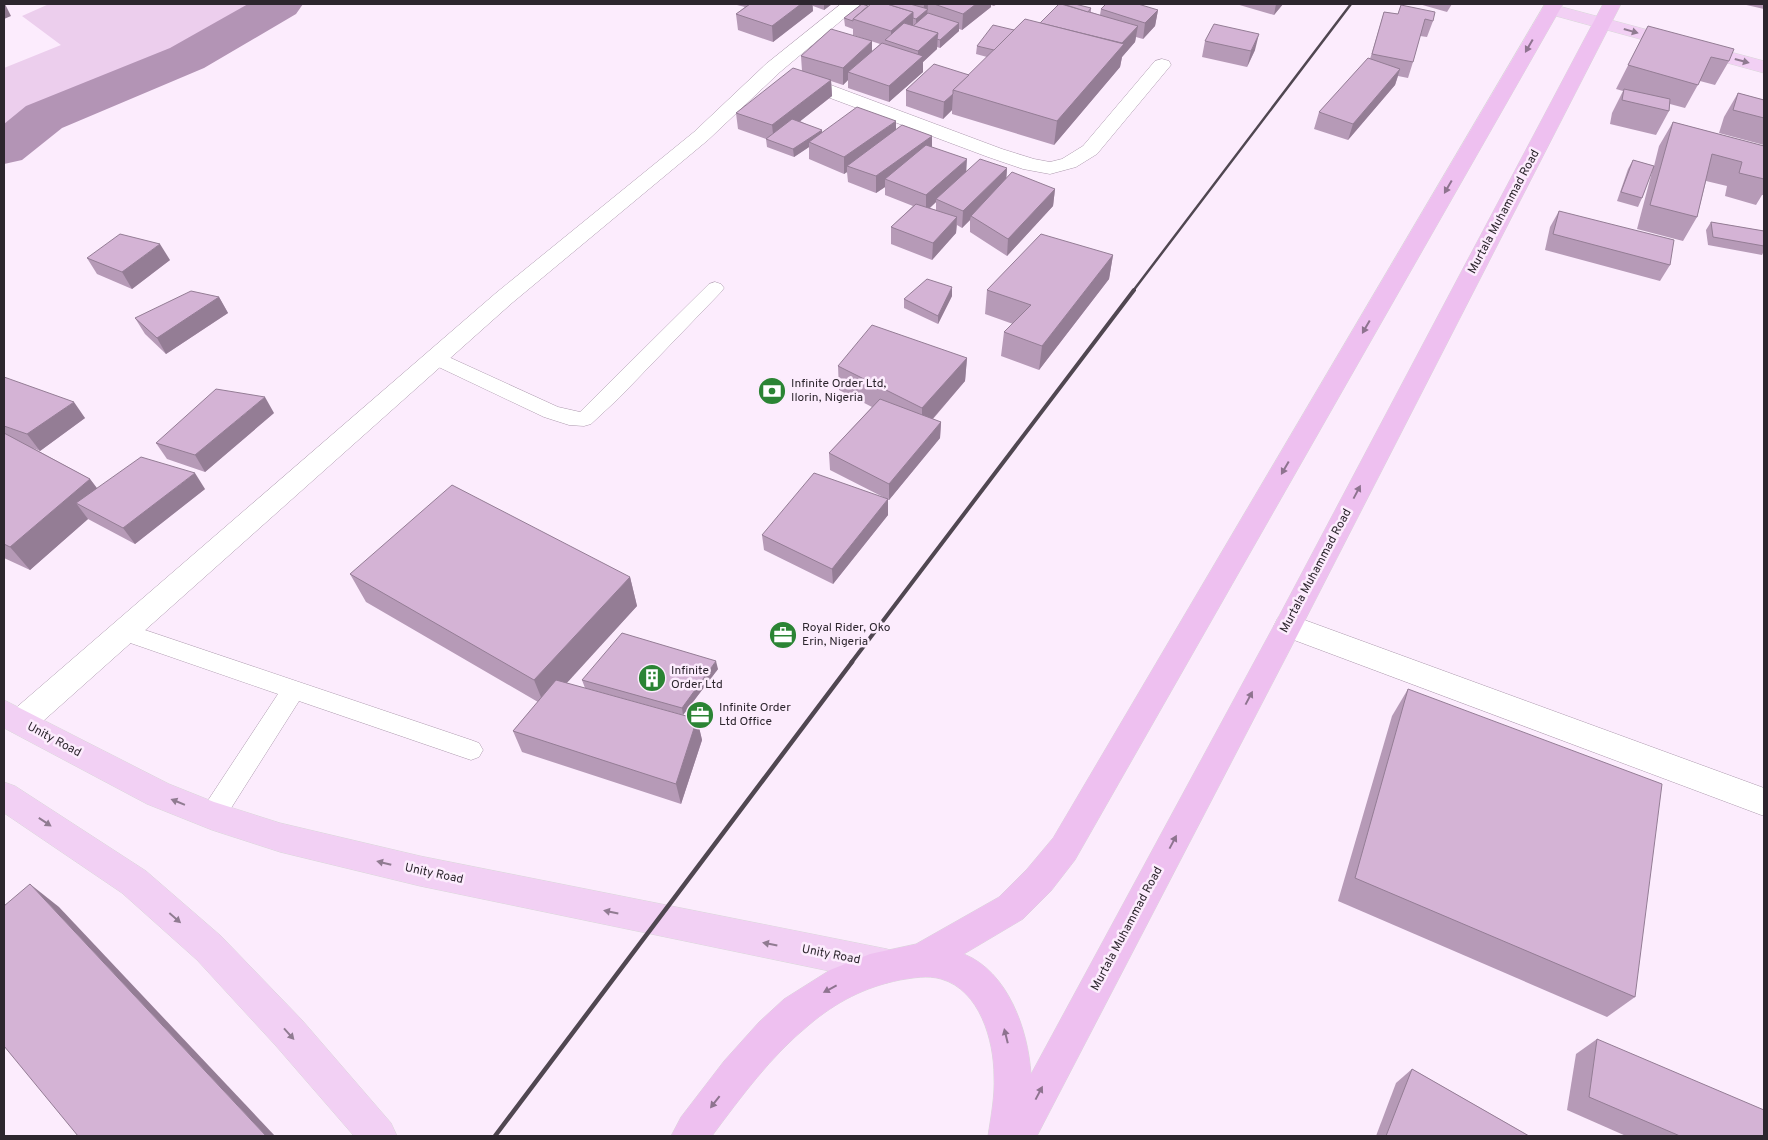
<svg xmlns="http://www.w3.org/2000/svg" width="1768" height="1140" viewBox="0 0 1768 1140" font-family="Overpass,sans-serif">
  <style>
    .green { fill: #ecceed }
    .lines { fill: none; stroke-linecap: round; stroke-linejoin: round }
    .river { fill: #b394b5; fill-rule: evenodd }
    .service-casing { stroke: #ad9aae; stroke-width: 1 }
    .minor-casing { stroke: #ad9aae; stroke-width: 1 }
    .primary-casing { stroke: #d9d8d9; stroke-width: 1 }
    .trunk-casing { stroke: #d9d8d9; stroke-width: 1 }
    .service { fill: #fff; fill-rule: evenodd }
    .minor { fill: #fff; fill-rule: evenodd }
    .primary { fill: #f2d0f4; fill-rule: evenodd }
    .trunk { fill: #eec0f0; fill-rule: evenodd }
    .rail-far2 { stroke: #504751; stroke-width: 2.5 }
    .rail-far1 { stroke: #504751; stroke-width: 4 }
    .rail { stroke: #504751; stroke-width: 4.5 }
    .wall { fill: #b69ab7; fill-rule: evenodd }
    .shaded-wall { fill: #947d95 }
    .building { fill: #d4b3d5; stroke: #947d95 }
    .oneway { fill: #907b91 }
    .oneway2 { fill: #8e738f }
    .labels { text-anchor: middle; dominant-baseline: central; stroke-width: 5; stroke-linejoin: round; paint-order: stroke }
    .street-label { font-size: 12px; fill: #2d262e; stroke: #fcecfd }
    .poi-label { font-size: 12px; fill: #2d262e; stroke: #fcecfd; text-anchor: start }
  </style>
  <rect width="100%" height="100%" fill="#fcecfd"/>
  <path class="green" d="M49,4H266L181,54L37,113L4,139V68L61,45L22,16Z"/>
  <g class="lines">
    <path class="river" d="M248,4H303L296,14L204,68L62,128L22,160L4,164V124L26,106L170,48Z"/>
    <defs>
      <g id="service">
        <path d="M715,282L721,284L724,288L721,292L619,398L591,424L584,426L569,425L544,417L428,362L426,358L428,354L435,352L442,354L558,407L580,412L709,284Z"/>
        <path d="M124,623L471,740L479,743L483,750L479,757L471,760L299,701L221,824L212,827L203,824L200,816L203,808L278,694L116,638L113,632L116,626Z"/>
      </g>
      <g id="minor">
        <path d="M841,4H861L780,72L708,140L512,303L32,731L21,735L10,731L6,722L10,713L496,293L694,132L766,64Z"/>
        <path d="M1162,59L1169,61L1171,65L1097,154L1076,167L1050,174L1023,169L988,157L790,83L787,79L790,75L797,73L804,75L1002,149L1034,159L1050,162L1062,159L1083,146L1155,61Z"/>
        <path d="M1288,614L1764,788V816L1278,634L1274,626L1278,618Z"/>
      </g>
      <g id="primary">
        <path d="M1551,4L1764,61V73L1545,13L1542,9L1545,5Z"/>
        <path d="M4,700L169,784L214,802L280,823L420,856L887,949L899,954L904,966L899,978L887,983L420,886L280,852L212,830L147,804L4,728Z"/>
        <path d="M4,782L15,786L146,871L221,936L302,1020L391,1123L397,1136H354L276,1046L197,960L122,893L4,813Z"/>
      </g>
      <path id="trunk" d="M1545,4H1563L1075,860L1051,891L1023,919L964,954C1008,972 1028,1029 1031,1074L1278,618L1603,4H1621L1298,634L1037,1136H988C991,1116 995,1096 994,1076C994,1041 980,990 941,979C927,975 913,978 900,980C865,987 836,1002 809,1025C771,1056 741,1097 712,1136H671L681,1117L724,1061L759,1022L784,999L830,970L870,954L916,944L999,897L1027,869L1053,838Z"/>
    </defs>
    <use href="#service" class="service-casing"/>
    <use href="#minor" class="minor-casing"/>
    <use href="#primary" class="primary-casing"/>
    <use href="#trunk" class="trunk-casing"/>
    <use href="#service" class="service"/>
    <use href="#minor" class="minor"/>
    <use href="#primary" class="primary"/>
    <use href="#trunk" class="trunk"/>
    <path class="rail-far2" d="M1133,291L1351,4"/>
    <path class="rail-far1" d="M851,663L1134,290"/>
    <path class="rail" d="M495,1136L852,662"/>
  </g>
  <g class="wall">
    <path d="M733,4H832L824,10L813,6V11L773,42L738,30L736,14L745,7Z"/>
    <path d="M871,4H997L994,6L991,5V7L962,30L959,29V31L940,48L937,47V49L923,62V72L889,102L848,88V80L843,85L831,81L832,96L800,121L822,132L896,130L932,136V147L966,171L1007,168L1006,178L1055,189L1053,206L1007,256L970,232V220L962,228L957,225L956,233L932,260L891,244V227L913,206L885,195V187L876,193L848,182L847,172L844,174L809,159V147L794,157L767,147L766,139L738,129L736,113L802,71L801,56L872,51L880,44L853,35V29L845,26L844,18L868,6ZM936,202V210L930,208Z"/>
    <path d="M1236,4H1283L1274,15Z"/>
    <path d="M1419,4H1452L1447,12Z"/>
    <path d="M1742,4H1764V9Z"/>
    <path d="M1401,5L1433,21L1427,37L1420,36L1413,62L1408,78L1398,76L1395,85L1348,140L1314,129L1319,112L1370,59L1384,12L1398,14Z"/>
    <path d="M1091,8V12L1100,15L1101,9L1158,10L1155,26L1143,39L1136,37L1135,42L1122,57L1120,67L1054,145L952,114V110L943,119L906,106V90L969,75L987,57L976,54L977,46L1014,30Z"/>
    <path d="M1648,26L1729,61L1715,85L1700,81L1685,108L1670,104L1669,111L1656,135L1610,124L1612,113L1623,91L1616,89Z"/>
    <path d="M1205,41L1255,50L1247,67L1202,57Z"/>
    <path d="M1738,93L1764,100V145L1719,133L1724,117Z"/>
    <path d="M1673,122L1764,146V195H1762L1756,205L1725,196L1727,186L1706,181L1697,217L1683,241L1637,229L1653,168L1642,198L1638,207L1617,201L1628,169L1633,160L1654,166L1659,146Z"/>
    <path d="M1559,211L1670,265L1660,281L1545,250L1550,227Z"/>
    <path d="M1711,222L1764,231V251L1762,255L1708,245L1706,230Z"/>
    <path d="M1113,255L1109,279L1039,370L1001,356L1004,332L1013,324L985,314L987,290Z"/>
    <path d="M87,258L170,260L132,289L97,274Z"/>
    <path d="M952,296L938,324L904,308V299Z"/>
    <path d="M219,297L228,313L166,354L145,334L135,318Z"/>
    <path d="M967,358L965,381L933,419L941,422L940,438L889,500H888V515L833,584L764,550L762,535L885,498L830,470L829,453L872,407L839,390L838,366Z"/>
    <path d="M4,377L85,418L40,451L33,448L90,479L97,488L205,489L135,544L88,519L30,570L4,558Z"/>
    <path d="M274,413L205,472L167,459L156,443Z"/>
    <path d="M350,574L630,577L637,606L566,683L697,719L702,740L681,804L522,752L513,731L538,702L366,602Z"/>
    <path d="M718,669L683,715L585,688L582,680Z"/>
    <path d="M1408,689L1635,997L1607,1017L1338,901L1392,716Z"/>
    <path d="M1597,1039L1764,1136H1626L1567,1110L1576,1054Z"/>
    <path d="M1412,1069L1529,1136H1376L1396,1083Z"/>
  </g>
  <g class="shaded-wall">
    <path d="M4,4H5L11,16L4,19Z"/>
    <path d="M801,4H812L813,11L773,42L772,26Z"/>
    <path d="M824,4H832L824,10Z"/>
    <path d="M925,4H928L927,18L916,27V19L923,13L924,5Z"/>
    <path d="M976,4H991V7L962,30L963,14Z"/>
    <path d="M1276,4H1283L1274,15Z"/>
    <path d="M1158,10L1155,26L1143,39L1145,23Z"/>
    <path d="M913,12V28L891,42V31Z"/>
    <path d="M959,23V31L940,48V40Z"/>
    <path d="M1138,26L1135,42L1122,57L1120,67L1054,145L1057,121L1117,48Z"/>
    <path d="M938,33L937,49L923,62V72L889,102V86L918,60V51Z"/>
    <path d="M1259,34L1255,50L1247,67L1251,51Z"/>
    <path d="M872,41V57L848,72V80L843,85V68Z"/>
    <path d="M1400,69L1395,85L1348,140L1353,124Z"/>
    <path d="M831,80L832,96L774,142L772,125Z"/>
    <path d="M953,94L952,110L943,119L944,102Z"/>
    <path d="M896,121V138L847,166V172L844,174V157Z"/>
    <path d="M822,130V138L809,142V147L794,157L793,149Z"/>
    <path d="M932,136V153L885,179V187L876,193V176Z"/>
    <path d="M967,159L966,176L936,199V202L926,211V195Z"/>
    <path d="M1007,168L1006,184L971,216L970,220L962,228L963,211Z"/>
    <path d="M1055,189L1053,206L1007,256L1008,239Z"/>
    <path d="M957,217L956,233L932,260L933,243Z"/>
    <path d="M160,244L170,260L132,289L122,272Z"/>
    <path d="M1113,255L1109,279L1039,370L1042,346Z"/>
    <path d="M952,287V296L938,324V316Z"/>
    <path d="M219,297L228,313L166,354L157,338Z"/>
    <path d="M967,358L965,381L922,431V408Z"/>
    <path d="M265,397L274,413L205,472L195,455Z"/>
    <path d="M74,402L85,418L40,451L27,434Z"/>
    <path d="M941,422L940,438L889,500V484Z"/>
    <path d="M195,473L205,489L135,544L123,528Z"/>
    <path d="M90,479L107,502L76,503L88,519L30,570L10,547Z"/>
    <path d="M888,499V515L833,584L832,569Z"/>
    <path d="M630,577L637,606L545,707L534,680Z"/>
    <path d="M716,661L718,669L683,715L682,708Z"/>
    <path d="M697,719L702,740L681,804L676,784Z"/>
    <path d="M30,884L59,907L275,1136H266Z"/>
  </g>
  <g class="building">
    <path d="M750,4H801L772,26L736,14Z"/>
    <path d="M862,4L868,6L853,19V21L844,18Z"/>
    <path d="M871,4H887L913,12L891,31L853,19Z"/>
    <path d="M887,4H910L928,9L916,19L913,18V12Z"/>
    <path d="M934,4H976L963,14Z"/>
    <path d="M1059,4H1061L1138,26L1122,43L1040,23Z"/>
    <path d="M1063,4H1075L1091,8L1088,12Z"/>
    <path d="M1106,4H1138L1158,10L1145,23L1101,9Z"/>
    <path d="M1401,5L1435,12L1433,21L1425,19L1413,62L1372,54L1384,12L1398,14Z"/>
    <path d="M928,13L959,23L940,40L937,39L938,33L913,26Z"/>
    <path d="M1025,19L1124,44L1057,121L953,90Z"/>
    <path d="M904,23L938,33L918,51L885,40Z"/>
    <path d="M1214,24L1259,34L1251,51L1205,41Z"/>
    <path d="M993,25L1014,30L994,50L977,46Z"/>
    <path d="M1648,26L1734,49L1729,61L1711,57L1698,85L1628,65Z"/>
    <path d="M831,29L872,41L843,68L801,56Z"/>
    <path d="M882,43L923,56L889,86L848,72Z"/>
    <path d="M1368,58L1400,69L1353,124L1319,112Z"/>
    <path d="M934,64L969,75L953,90V94L944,102L906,90Z"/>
    <path d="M793,68L831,80L772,125L736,113Z"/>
    <path d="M1624,89L1670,99L1669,111L1622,100Z"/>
    <path d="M1738,93L1764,100V118L1733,110Z"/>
    <path d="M857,107L896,121L844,157L809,142Z"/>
    <path d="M792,119L822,130L793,149L766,139Z"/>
    <path d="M1673,122L1764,146V179L1739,173L1742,162L1712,154L1697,217L1650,205Z"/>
    <path d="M902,125L932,136L876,176L847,166Z"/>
    <path d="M926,145L967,159L926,195L885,179Z"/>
    <path d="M980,159L1007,168L963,211L936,199Z"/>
    <path d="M1633,160L1654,166L1642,198L1621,192Z"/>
    <path d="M1012,172L1055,189L1008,239L971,216Z"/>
    <path d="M916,204L957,217L933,243L891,227Z"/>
    <path d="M1559,211L1674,240L1670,265L1553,234Z"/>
    <path d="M1711,222L1764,231V246L1713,237Z"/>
    <path d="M120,234L160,244L122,272L87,258Z"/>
    <path d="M1041,234L1113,255L1042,346L1004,332L1031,305L987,290Z"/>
    <path d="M927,279L952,287L938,316L904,299Z"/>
    <path d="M191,291L219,297L157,338L135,318Z"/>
    <path d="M872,325L967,358L922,408L838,366Z"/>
    <path d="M4,377L74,402L27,434L4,426Z"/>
    <path d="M216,389L265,397L195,455L156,443Z"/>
    <path d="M880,399L941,422L889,484L829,453Z"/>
    <path d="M4,433L90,479L10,547L4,544Z"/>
    <path d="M141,457L195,473L123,528L76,503Z"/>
    <path d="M814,473L888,499L832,569L762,535Z"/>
    <path d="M452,485L630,577L534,680L350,574Z"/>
    <path d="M622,633L716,661L682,708L582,680Z"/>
    <path d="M556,680L697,719L676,784L513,731Z"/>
    <path d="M1408,689L1662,784L1635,997L1355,878Z"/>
    <path d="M30,884L266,1136H78L4,1046V906Z"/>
    <path d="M1597,1039L1764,1110V1136H1680L1589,1097Z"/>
    <path d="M1412,1069L1529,1136H1386Z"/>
  </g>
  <defs><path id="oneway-solid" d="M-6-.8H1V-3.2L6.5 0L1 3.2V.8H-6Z" transform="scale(1.25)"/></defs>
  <g class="oneway">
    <use href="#oneway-solid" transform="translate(1631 31) rotate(16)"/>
    <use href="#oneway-solid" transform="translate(1742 61) rotate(15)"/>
    <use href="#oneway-solid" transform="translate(178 802) rotate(-158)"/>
    <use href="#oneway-solid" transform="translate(45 822) rotate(34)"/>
    <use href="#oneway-solid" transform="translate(384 863) rotate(-166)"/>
    <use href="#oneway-solid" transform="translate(611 912) rotate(-168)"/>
    <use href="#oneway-solid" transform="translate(175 918) rotate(41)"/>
    <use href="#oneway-solid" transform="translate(770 944) rotate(-169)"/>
    <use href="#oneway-solid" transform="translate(289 1034) rotate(48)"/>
  </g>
  <g class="oneway2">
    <use href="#oneway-solid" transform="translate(1529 46) rotate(120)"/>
    <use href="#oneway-solid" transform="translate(1448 187) rotate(120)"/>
    <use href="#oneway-solid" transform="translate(1366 327) rotate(120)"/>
    <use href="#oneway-solid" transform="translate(1285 468) rotate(120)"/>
    <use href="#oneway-solid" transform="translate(1357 492) rotate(-62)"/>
    <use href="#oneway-solid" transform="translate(1249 698) rotate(-62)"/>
    <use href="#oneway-solid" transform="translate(1173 842) rotate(-62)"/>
    <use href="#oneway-solid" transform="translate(830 989) rotate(152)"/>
    <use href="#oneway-solid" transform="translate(1006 1036) rotate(-104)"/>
    <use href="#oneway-solid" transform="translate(1039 1093) rotate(-62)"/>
    <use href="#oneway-solid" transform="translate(715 1102) rotate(128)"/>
  </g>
  <defs>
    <symbol id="bank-disc" viewBox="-11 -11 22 22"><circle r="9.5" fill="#2b8434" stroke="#fcecfd"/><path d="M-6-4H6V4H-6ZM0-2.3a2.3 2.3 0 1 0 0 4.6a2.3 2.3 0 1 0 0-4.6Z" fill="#fff"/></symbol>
    <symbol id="office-disc" viewBox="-11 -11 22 22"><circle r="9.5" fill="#2b8434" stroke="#fcecfd"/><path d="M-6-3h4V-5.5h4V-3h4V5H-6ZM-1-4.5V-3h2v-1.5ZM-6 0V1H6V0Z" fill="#fff"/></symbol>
    <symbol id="building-disc" viewBox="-11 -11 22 22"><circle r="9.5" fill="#2b8434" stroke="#fcecfd"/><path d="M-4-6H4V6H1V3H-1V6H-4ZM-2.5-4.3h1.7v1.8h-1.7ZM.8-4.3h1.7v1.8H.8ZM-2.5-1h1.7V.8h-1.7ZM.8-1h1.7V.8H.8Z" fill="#fff"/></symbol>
  </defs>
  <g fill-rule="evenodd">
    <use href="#bank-disc" x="756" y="375" width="32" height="32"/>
    <use href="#office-disc" x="767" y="619" width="32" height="32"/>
    <use href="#building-disc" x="636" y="662" width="32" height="32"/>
    <use href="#office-disc" x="684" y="699" width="32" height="32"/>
  </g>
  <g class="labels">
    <g class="street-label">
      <text transform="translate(1504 212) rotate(-62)">Murtala Muhammad Road</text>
      <text transform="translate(1316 571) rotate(-62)">Murtala Muhammad Road</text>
      <text transform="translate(54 740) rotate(28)">Unity Road</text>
      <text transform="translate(434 874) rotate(12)">Unity Road</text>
      <text transform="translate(1127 929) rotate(-62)">Murtala Muhammad Road</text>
      <text transform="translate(831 955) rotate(11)">Unity Road</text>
    </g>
    <g class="poi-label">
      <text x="791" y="384">Infinite Order Ltd,<tspan x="791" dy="14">Ilorin, Nigeria</tspan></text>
      <text x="802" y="628">Royal Rider, Oko<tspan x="802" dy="14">Erin, Nigeria</tspan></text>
      <text x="671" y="671">Infinite<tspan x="671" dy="14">Order Ltd</tspan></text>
      <text x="719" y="708">Infinite Order<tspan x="719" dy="14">Ltd Office</tspan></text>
    </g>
  </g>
  <rect width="1768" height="1140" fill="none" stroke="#2d262e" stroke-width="10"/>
</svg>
